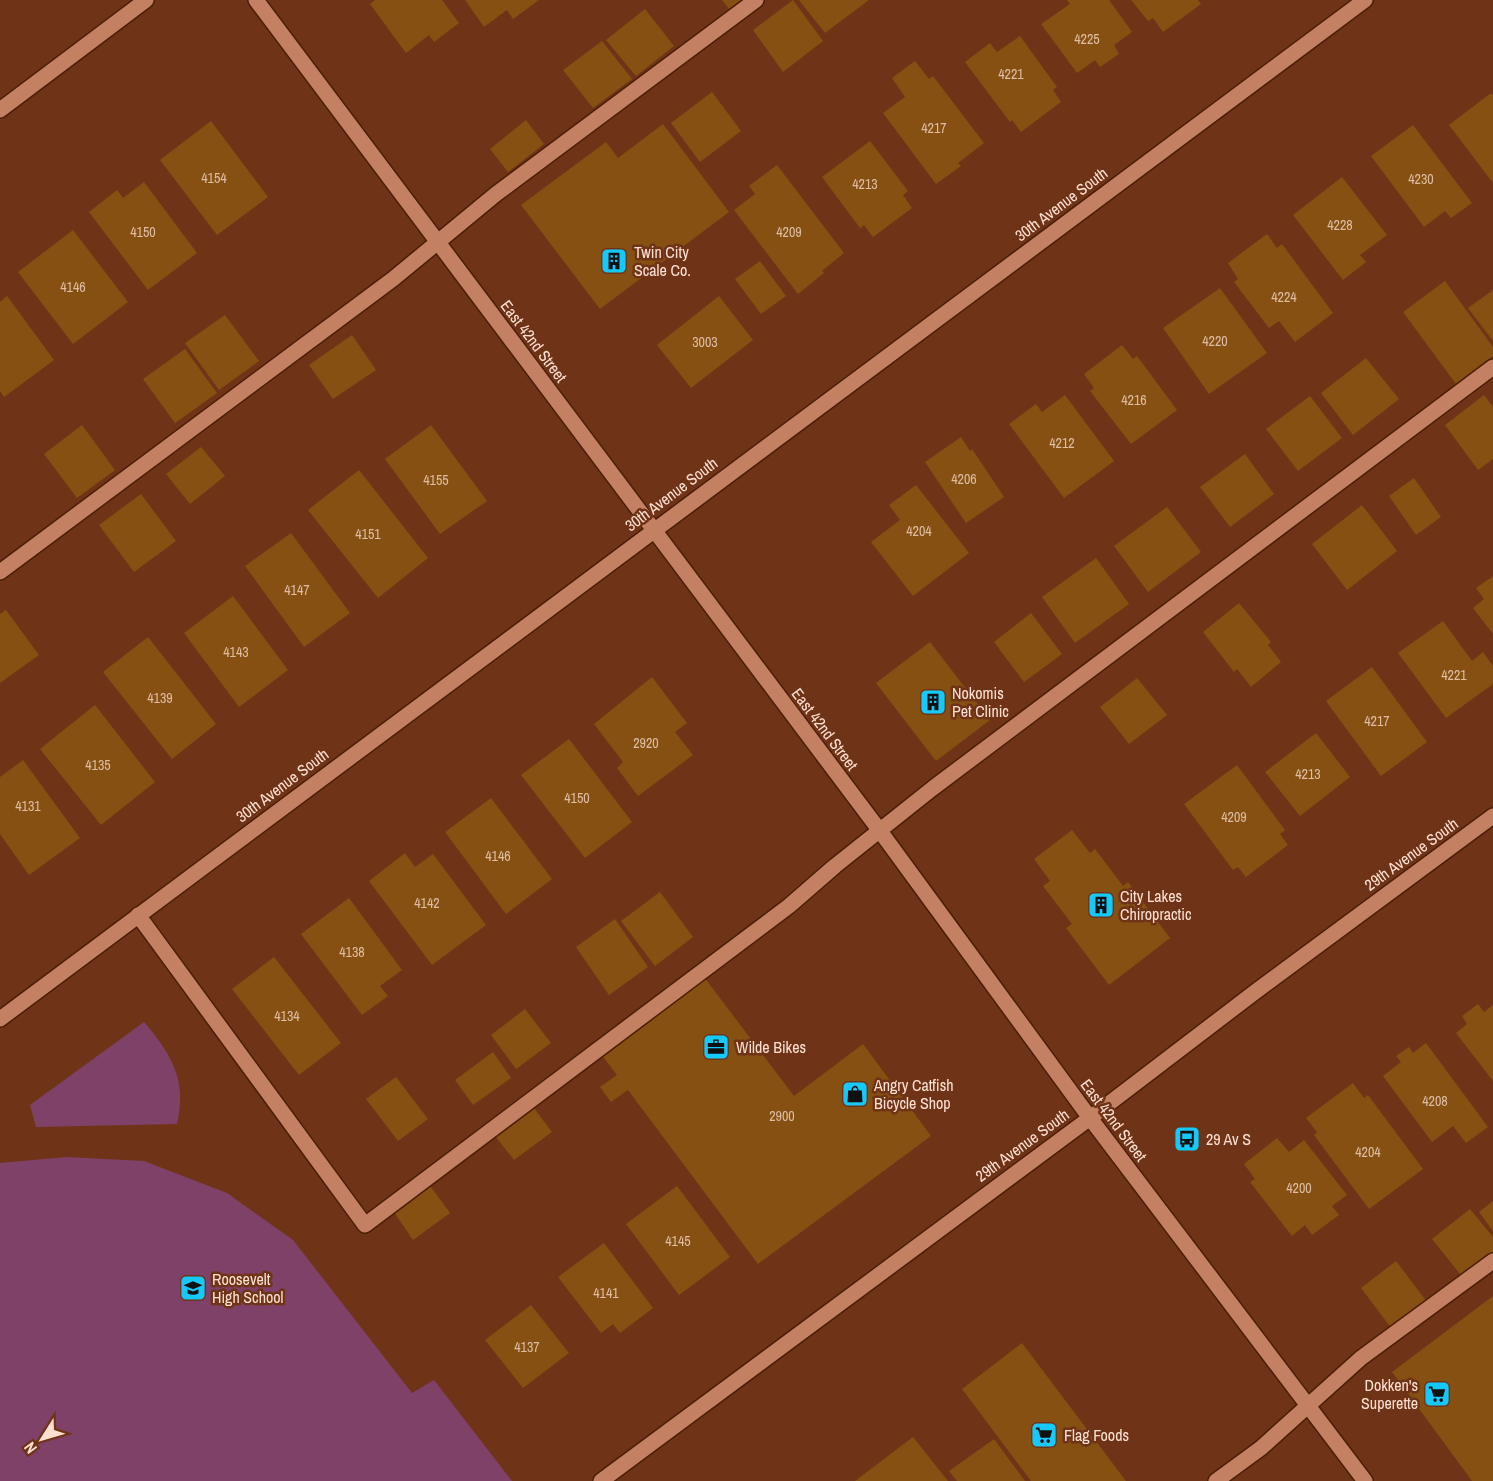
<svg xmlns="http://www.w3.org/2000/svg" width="1493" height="1481" viewBox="0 0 1493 1481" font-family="'Archivo Narrow',sans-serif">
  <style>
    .green { fill: #7f4167 }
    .building { fill: #855012 }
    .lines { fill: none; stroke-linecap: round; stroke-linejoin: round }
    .service-casing { stroke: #4b1e08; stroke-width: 18 }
    .minor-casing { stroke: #4b1e08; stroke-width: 18 }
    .tertiary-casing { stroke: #4b1e08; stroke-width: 18 }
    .service { stroke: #c48063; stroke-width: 15 }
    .minor { stroke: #c48063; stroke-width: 15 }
    .tertiary { stroke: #c48063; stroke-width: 15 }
    .labels { text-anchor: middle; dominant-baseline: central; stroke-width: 5; stroke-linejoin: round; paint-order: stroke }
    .number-label { font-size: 14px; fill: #e0bca3 }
    .street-label { font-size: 16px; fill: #fee0d3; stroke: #6f3417 }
    .poi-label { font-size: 16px; fill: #fee0d3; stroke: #6f3417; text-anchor: start }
  </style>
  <rect width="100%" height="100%" fill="#6f3417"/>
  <g class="green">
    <path d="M144,1022C172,1055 187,1080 177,1124L36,1127L30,1105Z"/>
    <path d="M67,1157L144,1161L227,1193L293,1240L412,1393L434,1380L512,1481H0V1163Z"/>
  </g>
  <g class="building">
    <path d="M375,0H442L459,23L434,42L429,35L406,53L370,4Z"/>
    <path d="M465,0H539L513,19L507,10L484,27Z"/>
    <path d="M722,0H741L729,9Z"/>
    <path d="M793,0L823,41L783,72L753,30Z"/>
    <path d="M799,0H869L825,33Z"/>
    <path d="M1067,0H1109L1132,32L1114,45L1119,54L1100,67L1095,60L1077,73L1041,24L1070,4Z"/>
    <path d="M1131,0H1198L1201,4L1163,32L1153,18L1148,21Z"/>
    <path d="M645,9L674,46L636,76L606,40Z"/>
    <path d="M1020,36L1057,87L1053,90L1061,102L1021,132L1012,120L1010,122L965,62L990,43L997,52Z"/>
    <path d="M602,41L632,79L593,108L563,70Z"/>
    <path d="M915,61L929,79L933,76L984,143L958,163L961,166L936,184L883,113L905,97L892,78Z"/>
    <path d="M712,92L741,131L700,162L671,123Z"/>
    <path d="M1491,93L1493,95V183L1449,125Z"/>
    <path d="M526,120L544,144L508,172L490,149Z"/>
    <path d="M211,121L268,197L217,235L160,160Z"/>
    <path d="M663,124L729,212L600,309L521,205L606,142L618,158Z"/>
    <path d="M1413,125L1472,203L1451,218L1445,211L1424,227L1371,156Z"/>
    <path d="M870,141L908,191L903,195L912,208L873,237L864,225L860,228L822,177Z"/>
    <path d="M777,165L844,253L822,271L824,273L798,294L734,210L755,194L749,186Z"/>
    <path d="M1342,177L1387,235L1360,255L1366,262L1343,280L1293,215Z"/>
    <path d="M144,182L197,253L148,290L89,212L117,190L123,198Z"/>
    <path d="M73,230L128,302L73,344L18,272Z"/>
    <path d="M1267,234L1277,248L1282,244L1333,313L1295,342L1279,321L1269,328L1234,282L1238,279L1228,263Z"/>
    <path d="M760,261L786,296L761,314L735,279Z"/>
    <path d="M1445,281L1493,347V356L1456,384L1403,312Z"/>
    <path d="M1220,288L1267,353L1209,394L1163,328Z"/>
    <path d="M1493,290V341L1468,308Z"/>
    <path d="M7,296L54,360L4,397L0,391V302Z"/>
    <path d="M719,296L753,340L691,388L657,345Z"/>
    <path d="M225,315L259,361L219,390L185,343Z"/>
    <path d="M352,335L376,370L333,399L309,365Z"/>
    <path d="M1122,345L1133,359L1137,356L1177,410L1131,444L1090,391L1094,388L1084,374Z"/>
    <path d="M185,349L217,393L175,423L143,379Z"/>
    <path d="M1366,358L1399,399L1353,435L1321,393Z"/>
    <path d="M1065,395L1114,461L1064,498L1009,424L1036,404L1042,412Z"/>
    <path d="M1484,395L1493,407V459L1478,470L1445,425Z"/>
    <path d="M1310,396L1342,438L1298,471L1266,429Z"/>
    <path d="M82,425L115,470L77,498L44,454Z"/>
    <path d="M431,425L487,501L440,534L385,459Z"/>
    <path d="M961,437L970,451L972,449L1004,497L966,523L925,462Z"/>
    <path d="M201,447L225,476L190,504L166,474Z"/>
    <path d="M1245,454L1274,494L1230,527L1200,487Z"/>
    <path d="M359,470L428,558L378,598L308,510Z"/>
    <path d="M1414,478L1441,517L1416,535L1389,496Z"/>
    <path d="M916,485L969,553L913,596L871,542L900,520L889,505Z"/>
    <path d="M141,494L176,541L134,572L99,525Z"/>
    <path d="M1362,505L1397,551L1347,590L1312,544Z"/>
    <path d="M1167,507L1201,552L1148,592L1114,546Z"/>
    <path d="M291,533L350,613L304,647L245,566Z"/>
    <path d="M1096,558L1129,604L1075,643L1042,597Z"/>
    <path d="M1493,576V634L1473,608L1484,599L1476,588Z"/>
    <path d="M233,596L288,670L239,707L184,633Z"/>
    <path d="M1239,603L1271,642L1268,645L1281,662L1251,687L1237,669L1234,672L1203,632Z"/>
    <path d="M6,610L39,655L0,683V614Z"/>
    <path d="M1031,613L1062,654L1024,682L994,642Z"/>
    <path d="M1443,621L1472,661L1483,652L1493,666V684L1446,718L1398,653Z"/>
    <path d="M148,637L216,724L172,759L103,672Z"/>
    <path d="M930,642L990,720L936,761L876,683Z"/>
    <path d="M1372,667L1427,742L1381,776L1326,701Z"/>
    <path d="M652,677L687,723L675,732L693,755L638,796L617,768L623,762L594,724Z"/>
    <path d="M1137,678L1167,715L1129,744L1100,707Z"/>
    <path d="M95,705L155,782L101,825L40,749Z"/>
    <path d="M1316,733L1350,777L1300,816L1265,772Z"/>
    <path d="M569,739L632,822L585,858L521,775Z"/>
    <path d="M23,760L80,838L29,875L0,834V777Z"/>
    <path d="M1237,765L1285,830L1280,834L1288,845L1246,877L1238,867L1233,870L1184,804Z"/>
    <path d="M491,798L552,879L506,914L445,832Z"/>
    <path d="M1072,830L1090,853L1095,849L1123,886L1128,882L1170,938L1109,985L1066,928L1072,924L1043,886L1050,881L1034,859Z"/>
    <path d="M405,853L415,867L433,854L486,925L432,965L369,881Z"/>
    <path d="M660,892L693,937L655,966L621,921Z"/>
    <path d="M349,898L402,970L380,986L388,996L362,1015L301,934Z"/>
    <path d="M615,919L648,967L609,995L576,947Z"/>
    <path d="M274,957L341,1043L299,1075L232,989Z"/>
    <path d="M704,977L794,1096L863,1044L931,1136L758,1264L628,1090L611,1102L600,1087L617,1075L601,1054Z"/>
    <path d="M1478,1004L1484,1012L1493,1005V1081L1456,1033L1467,1024L1462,1016Z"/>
    <path d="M525,1009L551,1043L516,1069L491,1035Z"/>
    <path d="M1426,1043L1488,1127L1466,1143L1453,1126L1432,1142L1383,1076L1401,1062L1396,1056L1409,1047L1413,1053Z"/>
    <path d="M493,1052L511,1078L473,1105L455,1080Z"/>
    <path d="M396,1077L428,1119L398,1141L366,1099Z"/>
    <path d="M1353,1083L1364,1098L1368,1095L1423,1169L1369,1209L1314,1135L1317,1132L1306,1118Z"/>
    <path d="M530,1103L552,1132L514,1160L492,1132Z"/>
    <path d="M1277,1138L1289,1152L1304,1140L1347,1195L1332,1206L1339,1215L1312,1235L1305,1225L1292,1236L1250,1182L1255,1179L1244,1164Z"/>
    <path d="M428,1183L450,1213L413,1240L392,1209Z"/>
    <path d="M677,1186L730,1257L679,1295L626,1224Z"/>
    <path d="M1493,1201V1231L1479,1212Z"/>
    <path d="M1470,1209L1493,1237V1255L1464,1279L1432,1239Z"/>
    <path d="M604,1243L653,1308L620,1333L613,1324L601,1333L558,1277Z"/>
    <path d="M1396,1261L1427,1302L1392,1329L1361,1288Z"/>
    <path d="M1493,1296V1481H1472L1392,1372Z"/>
    <path d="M531,1305L569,1353L523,1388L485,1340Z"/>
    <path d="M1022,1343L1126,1481H1031L962,1389Z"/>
    <path d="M913,1437L948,1481H855Z"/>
    <path d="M994,1439L1025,1481H957L949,1471Z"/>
  </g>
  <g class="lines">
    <defs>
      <g id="service">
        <path d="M0,572L393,279L496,194L756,0"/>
        <path d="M138,915L365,1225L789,906L835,866L933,788L1493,367"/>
        <path d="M1216,1481L1261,1448L1361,1358L1493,1261"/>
      </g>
      <g id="minor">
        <path d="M0,110L146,0"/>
        <path d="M0,1019L1365,0"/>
        <path d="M601,1481L1090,1118L1255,992L1493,816"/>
      </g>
      <path id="tertiary" d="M256,0L880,831L1090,1118L1365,1481"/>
    </defs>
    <use href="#service" class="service-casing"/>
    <use href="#minor" class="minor-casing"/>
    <use href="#tertiary" class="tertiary-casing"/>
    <use href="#service" class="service"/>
    <use href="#minor" class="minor"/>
    <use href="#tertiary" class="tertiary"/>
  </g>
  <defs>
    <symbol id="building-square" viewBox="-11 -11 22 22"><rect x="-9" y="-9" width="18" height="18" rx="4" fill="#15cafb" stroke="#6f3417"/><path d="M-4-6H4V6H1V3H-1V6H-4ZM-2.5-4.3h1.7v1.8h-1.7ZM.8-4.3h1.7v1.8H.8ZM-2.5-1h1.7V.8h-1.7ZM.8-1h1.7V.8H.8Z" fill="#111"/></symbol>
    <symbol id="office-square" viewBox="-11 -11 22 22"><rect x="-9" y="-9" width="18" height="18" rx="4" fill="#15cafb" stroke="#6f3417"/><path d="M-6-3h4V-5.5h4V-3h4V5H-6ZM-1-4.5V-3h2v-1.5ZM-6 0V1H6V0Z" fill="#111"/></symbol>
    <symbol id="shop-square" viewBox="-11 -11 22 22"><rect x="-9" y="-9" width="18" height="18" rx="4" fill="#15cafb" stroke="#6f3417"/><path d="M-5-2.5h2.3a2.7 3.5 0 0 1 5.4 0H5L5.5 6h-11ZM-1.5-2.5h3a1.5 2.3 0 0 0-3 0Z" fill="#111"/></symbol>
    <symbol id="bus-square" viewBox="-11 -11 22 22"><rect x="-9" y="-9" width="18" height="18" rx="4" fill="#15cafb" stroke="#6f3417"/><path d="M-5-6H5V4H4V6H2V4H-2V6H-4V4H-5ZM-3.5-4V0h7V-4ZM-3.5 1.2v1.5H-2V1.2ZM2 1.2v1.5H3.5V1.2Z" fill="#111"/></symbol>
    <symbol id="school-square" viewBox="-11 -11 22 22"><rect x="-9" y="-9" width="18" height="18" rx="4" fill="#15cafb" stroke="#6f3417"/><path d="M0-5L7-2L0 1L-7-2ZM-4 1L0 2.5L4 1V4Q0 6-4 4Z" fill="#111"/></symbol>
    <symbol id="supermarket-square" viewBox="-11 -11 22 22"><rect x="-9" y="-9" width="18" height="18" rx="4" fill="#15cafb" stroke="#6f3417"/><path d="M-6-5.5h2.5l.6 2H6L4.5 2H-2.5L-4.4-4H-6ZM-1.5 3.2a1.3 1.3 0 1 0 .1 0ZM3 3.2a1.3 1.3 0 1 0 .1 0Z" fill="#111"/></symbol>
  </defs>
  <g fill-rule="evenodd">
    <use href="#building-square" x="599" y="246" width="30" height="30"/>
    <use href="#building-square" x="918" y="687" width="30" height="30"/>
    <use href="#building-square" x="1086" y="890" width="30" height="30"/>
    <use href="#office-square" x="701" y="1032" width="30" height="30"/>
    <use href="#shop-square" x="840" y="1079" width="30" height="30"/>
    <use href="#bus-square" x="1172" y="1124" width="30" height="30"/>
    <use href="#school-square" x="178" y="1273" width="30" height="30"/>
    <use href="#supermarket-square" x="1422" y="1379" width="30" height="30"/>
    <use href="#supermarket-square" x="1029" y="1420" width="30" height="30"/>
  </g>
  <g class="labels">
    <g class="number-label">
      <text x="1087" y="39">4225</text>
      <text x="1011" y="74">4221</text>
      <text x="934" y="128">4217</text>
      <text x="214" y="178">4154</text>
      <text x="1421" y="179">4230</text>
      <text x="865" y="184">4213</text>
      <text x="1340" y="225">4228</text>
      <text x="143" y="232">4150</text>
      <text x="789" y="232">4209</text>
      <text x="73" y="287">4146</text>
      <text x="1284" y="297">4224</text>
      <text x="1215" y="341">4220</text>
      <text x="705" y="342">3003</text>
      <text x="1134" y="400">4216</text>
      <text x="1062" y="443">4212</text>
      <text x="964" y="479">4206</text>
      <text x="436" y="480">4155</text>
      <text x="919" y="531">4204</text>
      <text x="368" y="534">4151</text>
      <text x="297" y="590">4147</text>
      <text x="236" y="652">4143</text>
      <text x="1454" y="675">4221</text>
      <text x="160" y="698">4139</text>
      <text x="1377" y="721">4217</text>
      <text x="646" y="743">2920</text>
      <text x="98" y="765">4135</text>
      <text x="1308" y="774">4213</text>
      <text x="577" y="798">4150</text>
      <text x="28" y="806">4131</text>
      <text x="1234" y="817">4209</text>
      <text x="498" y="856">4146</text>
      <text x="427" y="903">4142</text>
      <text x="352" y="952">4138</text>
      <text x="287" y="1016">4134</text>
      <text x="1435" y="1101">4208</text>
      <text x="782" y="1116">2900</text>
      <text x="1368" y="1152">4204</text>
      <text x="1299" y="1188">4200</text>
      <text x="678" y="1241">4145</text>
      <text x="606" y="1293">4141</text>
      <text x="527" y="1347">4137</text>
    </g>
    <g class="street-label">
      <text transform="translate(1061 204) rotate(-37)">30th Avenue South</text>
      <text transform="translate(534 341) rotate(53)">East 42nd Street</text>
      <text transform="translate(671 494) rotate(-37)">30th Avenue South</text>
      <text transform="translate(825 729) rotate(53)">East 42nd Street</text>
      <text transform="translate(282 785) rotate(-37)">30th Avenue South</text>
      <text transform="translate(1411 854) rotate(-36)">29th Avenue South</text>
      <text transform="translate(1114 1120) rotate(53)">East 42nd Street</text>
      <text transform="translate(1022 1145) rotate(-36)">29th Avenue South</text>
    </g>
    <g class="poi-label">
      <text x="634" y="252">Twin City<tspan x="634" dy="18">Scale Co.</tspan></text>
      <text x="952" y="693">Nokomis<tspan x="952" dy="18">Pet Clinic</tspan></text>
      <text x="1120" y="896">City Lakes<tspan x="1120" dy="18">Chiropractic</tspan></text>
      <text x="736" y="1047">Wilde Bikes</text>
      <text x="874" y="1085">Angry Catfish<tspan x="874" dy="18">Bicycle Shop</tspan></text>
      <text x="1206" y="1139">29 Av S</text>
      <text x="212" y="1279">Roosevelt<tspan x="212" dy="18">High School</tspan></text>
      <text x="1418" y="1385" text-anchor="end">Dokken's<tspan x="1418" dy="18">Superette</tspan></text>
      <text x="1064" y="1435">Flag Foods</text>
    </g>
  </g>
  <g transform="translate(42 1439) rotate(233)" stroke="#6f3417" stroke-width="4.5" paint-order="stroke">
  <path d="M0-4.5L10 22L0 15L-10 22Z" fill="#fee0d3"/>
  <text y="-9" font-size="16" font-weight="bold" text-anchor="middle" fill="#fee0d3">N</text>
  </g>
</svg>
